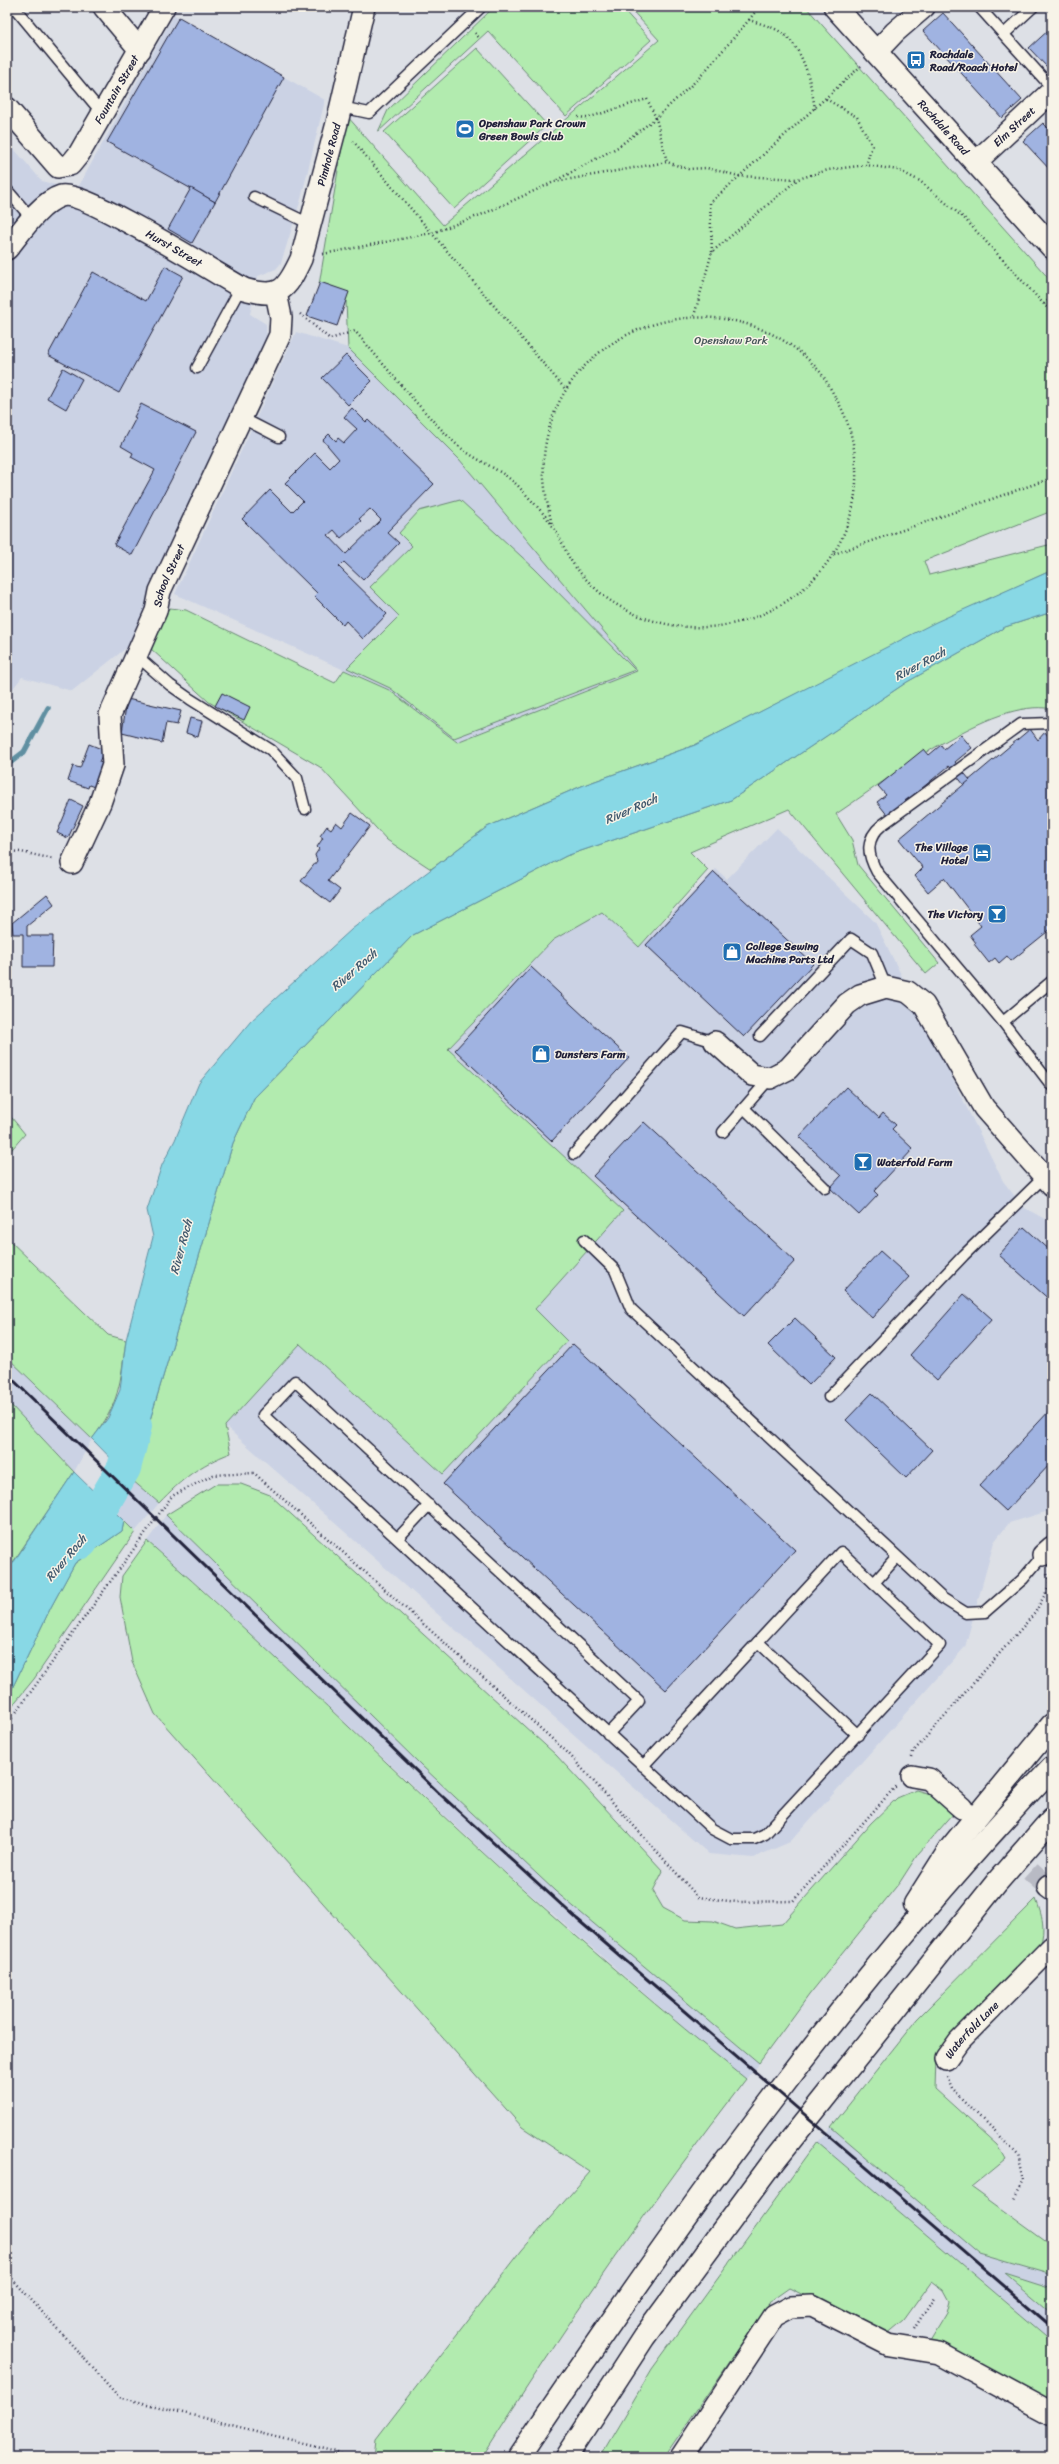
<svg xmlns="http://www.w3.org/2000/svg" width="1059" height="2464" viewBox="0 0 1059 2464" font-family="Sriracha,sans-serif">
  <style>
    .built { fill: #cbd2e4 }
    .green { fill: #b2ebaf; stroke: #6a8675 }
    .water { fill: #88d8e5; stroke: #5f8fa1 }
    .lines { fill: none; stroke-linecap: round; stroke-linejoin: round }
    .stream { stroke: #5f8fa1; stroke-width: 5.5 }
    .river { stroke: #88d8e5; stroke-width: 34 }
    .building { fill: #a0b3e1; stroke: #22223b; fill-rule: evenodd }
    .street-tunnel { stroke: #b8bac4; stroke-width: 21; stroke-dasharray: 21 10; stroke-linecap: butt }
    .lane-casing { stroke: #22223b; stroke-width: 13 }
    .street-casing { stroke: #22223b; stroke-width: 24 }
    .highway-casing { stroke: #22223b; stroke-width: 25 }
    .path { stroke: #22223b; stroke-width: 2.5; stroke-dasharray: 1 3; stroke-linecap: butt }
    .lane { stroke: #f7f3e8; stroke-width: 10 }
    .street { stroke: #f7f3e8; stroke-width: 21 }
    .highway { stroke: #f7f3e8; stroke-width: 22 }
    .rail { stroke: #22223b; stroke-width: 3 }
    .labels { text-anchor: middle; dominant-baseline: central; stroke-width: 3; stroke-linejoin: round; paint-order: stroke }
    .poi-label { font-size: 11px; font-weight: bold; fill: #22223b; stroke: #f7f3e8; text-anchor: start }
    .street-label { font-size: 11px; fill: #22223b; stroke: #f7f3e8 }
    .park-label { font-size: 11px; fill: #465458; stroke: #f7f3e8 }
    .water-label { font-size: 12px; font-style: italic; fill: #41596e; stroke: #f7f3e8 }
  </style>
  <rect width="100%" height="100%" fill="#dde0e6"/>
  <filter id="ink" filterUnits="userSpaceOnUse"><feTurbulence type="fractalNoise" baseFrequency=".025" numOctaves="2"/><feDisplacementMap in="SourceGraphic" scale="8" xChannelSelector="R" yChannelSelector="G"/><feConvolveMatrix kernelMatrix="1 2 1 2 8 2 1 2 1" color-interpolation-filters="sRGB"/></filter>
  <g filter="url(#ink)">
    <g class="built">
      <path d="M174,15L325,100L301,199L281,263L276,269L258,276L250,314L266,324L267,343L130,645L72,691L22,677L7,696V141L42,181L76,191Z"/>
      <path d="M296,332L348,348L459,459L637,671L457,742L389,690L175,594Z"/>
      <path d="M777,828L875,922L1003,1181L1023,1207L1052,1223V1510L1009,1523L994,1542L965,1647L790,1842L753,1858L709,1854L225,1426L300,1344L443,1474L567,1341L535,1309L623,1211L448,1049L553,940L602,911L639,947L716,869L727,879Z"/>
      <path d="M7,1357L92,1439L74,1472L10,1404L7,1395Z"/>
      <path d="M132,1480L159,1503L135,1532L117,1513Z"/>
      <path d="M166,1515L421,1765L555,1891L759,2063L746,2079L699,2041L506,1873L209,1595L147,1541Z"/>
      <path d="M831,2127L980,2254L1052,2275V2288L1006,2274L1052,2313V2341L817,2142Z"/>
    </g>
    <g class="green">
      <path d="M494,7H621L651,40L566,116L488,31L378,132L388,110Z"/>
      <path d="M629,7H806L1052,282V511L924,561L929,575L1052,544V573H1046L936,623L695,745L584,785L487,827L431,869L387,840L320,767L209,702L150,648L163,613L170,608L186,610L335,683L344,670L389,690L457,742L637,671L459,459L348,348L346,301L339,291L319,285L347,116L443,225L659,40Z"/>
      <path d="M477,48L547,125L454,209L384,132Z"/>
      <path d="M460,500L534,568L635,670L454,738L390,688L347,668L399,616L370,587L412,546L399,533L419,511Z"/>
      <path d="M1052,612V709C992,696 886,781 836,814L852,840L858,865L939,963L926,974L789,809L690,852L708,870L639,947L602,912L553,940L448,1049L623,1211L535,1309L567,1341L443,1474L300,1344L225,1426L231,1453C199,1465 182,1479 159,1503L132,1480L233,1143L254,1098L413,935L566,856L731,800L907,682L1005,627Z"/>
      <path d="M7,1112L25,1134L7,1155Z"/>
      <path d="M7,1238L108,1335L126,1340C120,1384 120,1403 92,1439L7,1357Z"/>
      <path d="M7,1395L10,1404L74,1472L7,1571Z"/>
      <path d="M216,1484H241L270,1495L556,1755L663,1871L653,1891L663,1908L685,1920L713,1921L735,1929L782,1924L871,1823L897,1798L916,1790L933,1795L954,1813L918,1854L900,1882L809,1995L759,2063L555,1891L421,1765L166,1515Z"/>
      <path d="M124,1521L135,1532L34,1679L7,1712V1699L51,1607L75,1563L122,1531Z"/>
      <path d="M147,1541C270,1648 385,1764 506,1874C584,1944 664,2013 746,2079C652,2201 564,2327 482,2457H374L376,2439L522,2250L590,2172L522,2127L155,1714L132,1662L120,1597L122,1576Z"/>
      <path d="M1036,1899C1042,1916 1046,1928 1040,1946L936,2057L935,2089L997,2145L1005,2159L971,2187L1052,2246V2275L980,2254L831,2127L917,2019Z"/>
      <path d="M817,2142L1052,2341V2403L930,2341L947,2313L950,2301L944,2290L932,2281L904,2320L886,2335L789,2288L772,2300L664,2457H600L652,2369Z"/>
      <path d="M1005,2273L1052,2288V2313Z"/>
    </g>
    <g class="water">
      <path d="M1046,573H1052V612L1005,627L907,682L731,800L566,856L413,935L254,1098L233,1143L132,1480L92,1439L108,1418L120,1390L126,1340L153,1237L147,1210L162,1165L175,1140L199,1083L251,1021L352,929L487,827L584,785L695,745L936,622Z"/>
      <path d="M74,1472L124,1521L122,1531L75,1563L51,1607L7,1699V1572Z"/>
    </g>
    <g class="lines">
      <path class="stream" d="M7,765L24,752L48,708"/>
      <path class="river" d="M81,1542L124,1468L135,1426"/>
    </g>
    <g class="building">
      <path d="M943,13L1022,100L1002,118L923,31Z"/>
      <path d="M179,17L284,77L215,202L107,142Z"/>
      <path d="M1052,27V62L1047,67L1029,48Z"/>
      <path d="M1043,123L1052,132V172L1023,141Z"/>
      <path d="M191,188L215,202L192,243L168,229Z"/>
      <path d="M165,266L183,276L119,393L48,355L93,272L146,301Z"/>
      <path d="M320,282L349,292L337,326L307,316Z"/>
      <path d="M346,355L372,381L348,405L322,378Z"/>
      <path d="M63,368L82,379L66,409L47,398Z"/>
      <path d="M141,404L196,432L132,555L114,545L155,470L131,457L133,453L121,446L136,418L134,417Z"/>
      <path d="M352,408L366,422L368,420L434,484L387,532L399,543L363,580L344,562L339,567L387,614L363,639L346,621L343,625L314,596L317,593L242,519L270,490L292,512L303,501L285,483L315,453L330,468L339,459L323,440L329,434L336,441L338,438L344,443L357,429L344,417ZM370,509L381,520L346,554L328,535L334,530L341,538L361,521L359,519Z"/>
      <path d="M222,693L250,707L244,720L215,706Z"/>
      <path d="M127,699L181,711L177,725L166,723L162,743L122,733Z"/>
      <path d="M190,718L202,721L198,737L186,733Z"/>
      <path d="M1030,729L1038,740L1045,732L1052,741V928L1011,961L1007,956L999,963L995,958L989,963L974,944L976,943L970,935L981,926L944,878L928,892L915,876L923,868L899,839Z"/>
      <path d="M961,735L972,748L955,762L970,780L964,785L949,766L888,816L877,802L886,795L878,786L924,749L929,755L941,745L944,749Z"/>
      <path d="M89,744L104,750L99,762L106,764L97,788L89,785L88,788L68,781L73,766L80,768Z"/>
      <path d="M71,800L83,806L68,838L57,833Z"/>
      <path d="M352,813L370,826L328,881L340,890L330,903L301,881L317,861L315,855L319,849L317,847L323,838L320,836L327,826L331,829L336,822L342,827Z"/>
      <path d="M714,872L813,964L744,1037L646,945Z"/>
      <path d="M47,894L54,904L27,926V936H53L52,967H23V934H13L12,923Z"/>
      <path d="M531,967L629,1058L552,1141L455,1050Z"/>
      <path d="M846,1087L879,1118L883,1113L896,1125L892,1129L913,1149L874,1191L878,1195L859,1215L830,1188L841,1176L799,1137Z"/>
      <path d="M644,1122L795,1261L744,1316L593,1176Z"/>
      <path d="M1024,1227L1052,1252V1302L999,1255Z"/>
      <path d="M880,1251L909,1277L872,1318L843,1291Z"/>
      <path d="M964,1294L992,1319L937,1380L910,1355Z"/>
      <path d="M795,1318L836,1357L809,1385L768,1345Z"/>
      <path d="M573,1344L795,1550L666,1690L443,1484Z"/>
      <path d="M872,1393L932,1450L906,1478L846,1420Z"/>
      <path d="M1052,1408V1462L1006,1511L979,1486Z"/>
    </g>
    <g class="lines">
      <path class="street-tunnel" d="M962,1808L1048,1887"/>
      <defs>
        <g id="lane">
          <path d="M14,7L102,113"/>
          <path d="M979,7L1052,88"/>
          <path d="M1004,34L1033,7"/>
          <path d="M341,107L369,113L480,8"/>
          <path d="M7,190L32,219"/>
          <path d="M254,197L310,224"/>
          <path d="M197,368L241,287"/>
          <path d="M242,418L279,437"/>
          <path d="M136,655L170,685L190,699L271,750L297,778L305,809"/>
          <path d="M1052,981L1003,1022L1052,1086"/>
          <path d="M1003,1022L877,872C867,854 865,839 882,825L1021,724L1052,723"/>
          <path d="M760,1036L851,939L872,953L886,987"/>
          <path d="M744,1108L825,1188"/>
          <path d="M723,1132L770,1078"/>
          <path d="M574,1154L682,1032L715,1042"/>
          <path d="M584,1240L615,1270L631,1309L942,1598L966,1613L985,1612L1023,1579L1043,1555"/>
          <path d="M829,1397L964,1255L1046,1175"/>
          <path d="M398,1538L429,1505"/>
          <path d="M874,1583L897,1557"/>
          <path d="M758,1642L858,1735"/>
          <path d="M608,1734L639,1701L295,1381L263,1415L712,1829L731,1839H754L765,1834L940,1645L841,1552L643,1766"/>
        </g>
        <g id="street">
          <path d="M104,7L140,50"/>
          <path d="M876,52L895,32L924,7"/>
          <path id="s1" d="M7,108L58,167L70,165L79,154L164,7"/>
          <path id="s2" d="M976,162L1052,91"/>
          <path id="s3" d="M7,249C20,233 41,202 61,196C82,189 217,274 244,289C280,299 286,291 301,259L337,123L364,7"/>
          <path id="s4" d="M72,863L100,803L113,765L110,715L156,611L160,591L280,335L281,317L276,293"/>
          <path d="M715,1042L752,1075L770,1078L788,1069L847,1004L860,995L886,987L908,992L924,1005L984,1108L1052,1185"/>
          <path d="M1043,1555L1052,1547"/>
          <path d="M912,1776L929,1779L962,1808"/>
          <path d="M1048,1887L1052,1890"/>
          <path id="s5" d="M946,2059L959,2041L1052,1947"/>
          <path d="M681,2457L774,2316L791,2307L812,2306L889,2345L939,2353L1052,2414"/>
        </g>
        <g id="highway">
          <path id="s6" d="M835,7L1052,247"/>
          <path d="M915,1904L950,1849L1052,1725"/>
          <path d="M519,2457C681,2216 851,1979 1052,1768"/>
          <path d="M566,2457L644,2337L773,2162L997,1882L1052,1819"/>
        </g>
      </defs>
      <use href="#lane" class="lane-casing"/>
      <use href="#street" class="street-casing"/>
      <use href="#highway" class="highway-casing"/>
      <g class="path">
        <path d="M749,20L759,7"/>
        <path d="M475,33L480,39"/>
        <path d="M826,99L857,117L872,146L866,165"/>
        <path d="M578,117L587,118L647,99L656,118L667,162"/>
        <path d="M353,141L566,390"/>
        <path d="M557,180L618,147L656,118L699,78L749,20C761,24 776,27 786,36C805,53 811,84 815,109"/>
        <path d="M712,252L710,203L862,65"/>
        <path d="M323,254L432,233L483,214L554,182L667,162L688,169L707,168L739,176L798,179L828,170L866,165L898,170L920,181L965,219L1052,313"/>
        <path d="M1044,304L1052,297"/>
        <path d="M300,314L330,339L355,331C387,368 417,406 452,440C471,460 500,467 519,487C530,499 543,512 552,525C562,539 566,556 577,569C586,580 602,596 614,603C704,659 825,614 852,510C861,475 855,431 837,400C832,392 827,381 821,373C733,269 557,319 544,456C542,480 547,502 552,525"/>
        <path d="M694,316L712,252L798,179"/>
        <path d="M834,554L1052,478"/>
        <path d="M7,851L21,852L54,859"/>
        <path d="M7,1725L172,1496L213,1475L254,1473L568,1753L698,1897L737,1902L793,1901L896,1786"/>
        <path d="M912,1757L913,1752L1035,1613L1050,1585L1047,1574"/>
        <path d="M947,2077L952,2089L1018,2155L1024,2181L1014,2199"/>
        <path d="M7,2273L119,2397L336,2451L345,2457"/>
        <path d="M914,2329L934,2297"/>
      </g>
      <use href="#lane" class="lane"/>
      <use href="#street" class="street"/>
      <use href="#highway" class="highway"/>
      <path class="rail" d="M7,1374L442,1796L577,1919L1052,2327"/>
    </g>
  </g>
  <defs>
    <symbol id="bus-square" viewBox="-11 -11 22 22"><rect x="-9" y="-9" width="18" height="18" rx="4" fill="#1f6fb2" stroke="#f7f3e8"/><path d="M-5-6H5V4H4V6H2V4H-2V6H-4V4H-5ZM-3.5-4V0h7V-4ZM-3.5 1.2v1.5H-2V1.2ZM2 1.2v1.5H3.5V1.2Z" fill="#fff"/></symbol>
    <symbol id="stadium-square" viewBox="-11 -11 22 22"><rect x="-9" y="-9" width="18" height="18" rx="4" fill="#1f6fb2" stroke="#f7f3e8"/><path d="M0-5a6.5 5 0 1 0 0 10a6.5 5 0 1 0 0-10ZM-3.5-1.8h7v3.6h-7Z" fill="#fff"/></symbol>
    <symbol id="hotel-square" viewBox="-11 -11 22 22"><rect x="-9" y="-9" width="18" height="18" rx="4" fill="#1f6fb2" stroke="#f7f3e8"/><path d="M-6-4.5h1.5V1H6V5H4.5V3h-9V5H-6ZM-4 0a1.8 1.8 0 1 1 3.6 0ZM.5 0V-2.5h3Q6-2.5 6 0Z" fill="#fff"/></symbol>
    <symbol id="bar-square" viewBox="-11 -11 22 22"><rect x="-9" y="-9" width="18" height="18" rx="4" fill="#1f6fb2" stroke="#f7f3e8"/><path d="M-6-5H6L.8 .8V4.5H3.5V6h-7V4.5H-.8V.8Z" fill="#fff"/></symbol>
    <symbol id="shop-square" viewBox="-11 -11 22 22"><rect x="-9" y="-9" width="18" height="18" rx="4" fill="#1f6fb2" stroke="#f7f3e8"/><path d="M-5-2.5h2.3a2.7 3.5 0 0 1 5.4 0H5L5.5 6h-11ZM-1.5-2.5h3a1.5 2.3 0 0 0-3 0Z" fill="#fff"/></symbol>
  </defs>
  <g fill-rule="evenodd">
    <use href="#bus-square" x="905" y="49" width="22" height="22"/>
    <use href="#stadium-square" x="454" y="118" width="22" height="22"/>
    <use href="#hotel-square" x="971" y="842" width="22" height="22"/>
    <use href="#bar-square" x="986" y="903" width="22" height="22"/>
    <use href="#shop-square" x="721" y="941" width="22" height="22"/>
    <use href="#shop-square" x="530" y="1043" width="22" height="22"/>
    <use href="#bar-square" x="852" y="1151" width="22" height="22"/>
  </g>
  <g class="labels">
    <g class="poi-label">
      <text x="930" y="54">Rochdale<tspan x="930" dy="13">Road/Roach Hotel</tspan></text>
      <text x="479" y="123">Openshaw Park Crown<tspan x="479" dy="13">Green Bowls Club</tspan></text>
      <text x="968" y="847" text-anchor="end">The Village<tspan x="968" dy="13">Hotel</tspan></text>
      <text x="983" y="914" text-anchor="end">The Victory</text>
      <text x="746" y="946">College Sewing<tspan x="746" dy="13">Machine Parts Ltd</tspan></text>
      <text x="555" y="1054">Dunsters Farm</text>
      <text x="877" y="1162">Waterfold Farm</text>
    </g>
    <g class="street-label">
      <text stroke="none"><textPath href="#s1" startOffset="179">Fountain Street</textPath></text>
      <text stroke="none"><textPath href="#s2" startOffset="52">Elm Street</textPath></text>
      <text stroke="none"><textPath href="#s6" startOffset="162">Rochdale Road</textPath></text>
      <text stroke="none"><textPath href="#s3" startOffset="466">Pimhole Road</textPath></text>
      <text stroke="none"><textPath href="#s3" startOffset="202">Hurst Street</textPath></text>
      <text stroke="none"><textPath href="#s4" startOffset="308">School Street</textPath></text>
      <text stroke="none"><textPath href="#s5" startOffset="39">Waterfold Lane</textPath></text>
    </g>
    <g class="park-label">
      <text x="731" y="340">Openshaw Park</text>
    </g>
    <g class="water-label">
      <text transform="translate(920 664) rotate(-28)">River Roch</text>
      <text transform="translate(631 809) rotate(-24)">River Roch</text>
      <text transform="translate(354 970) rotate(-41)">River Roch</text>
      <text transform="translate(181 1247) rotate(-75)">River Roch</text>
      <text transform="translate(66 1558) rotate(-50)">River Roch</text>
    </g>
  </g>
  <rect width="1059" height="2464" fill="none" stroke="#f7f3e8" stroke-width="24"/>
  <rect x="12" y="12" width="1035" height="2440" fill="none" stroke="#22223b" stroke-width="1.5" filter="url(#ink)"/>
</svg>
